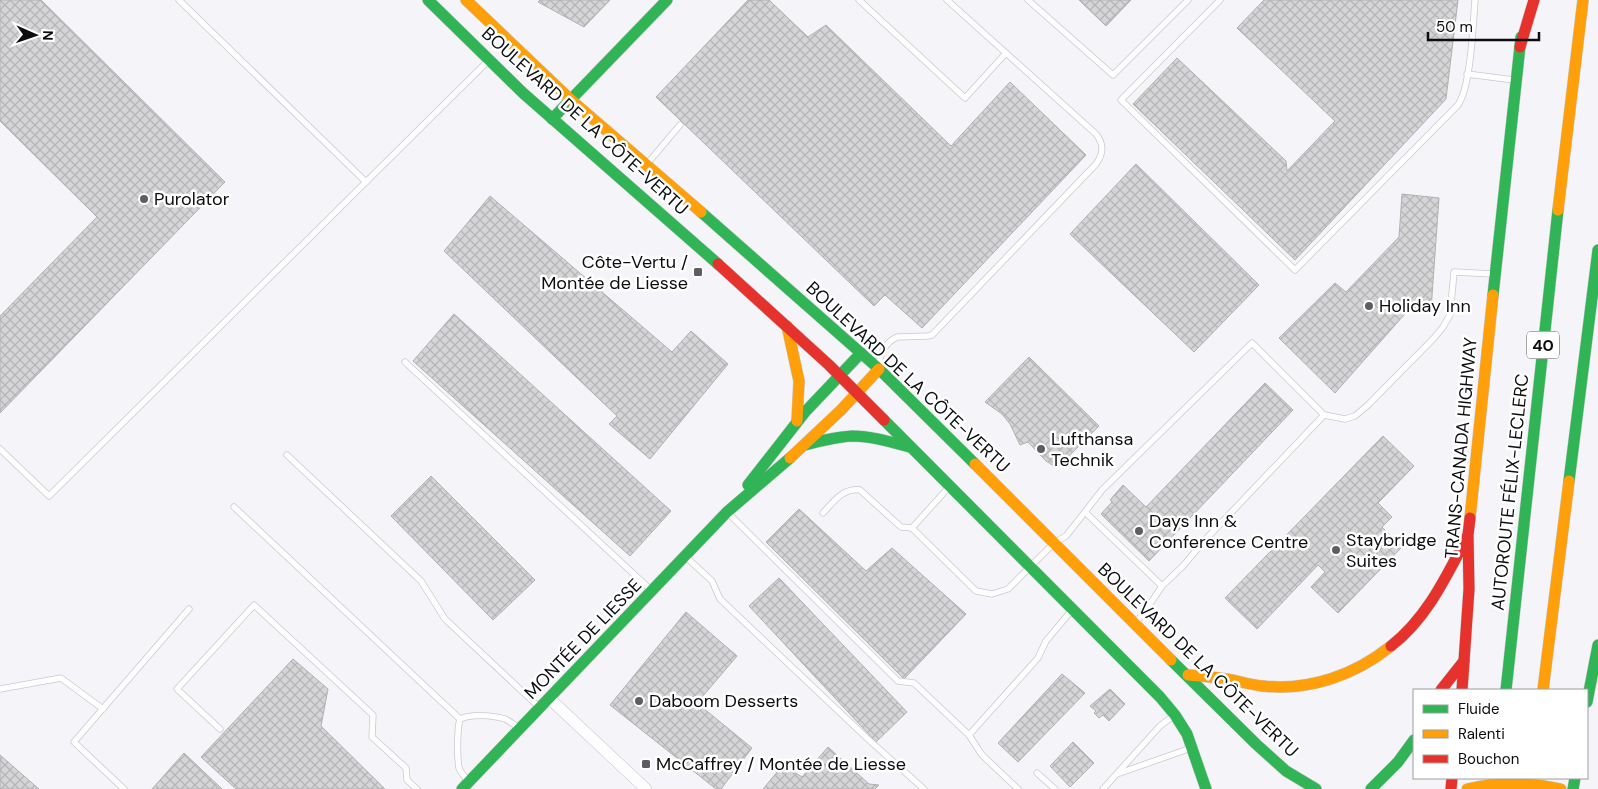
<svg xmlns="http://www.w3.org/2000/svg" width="1598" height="789" viewBox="0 0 1598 789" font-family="'DM Sans',sans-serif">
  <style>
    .building { fill: url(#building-cross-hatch); stroke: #b1b0b2 }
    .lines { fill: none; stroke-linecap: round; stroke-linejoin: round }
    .lane-casing { stroke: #cacace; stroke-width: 7 }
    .street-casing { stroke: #cacace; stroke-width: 12 }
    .fast-casing { stroke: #cacace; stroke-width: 12 }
    .slow-casing { stroke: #cacace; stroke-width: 12 }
    .jam-casing { stroke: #cacace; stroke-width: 12 }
    .lane { stroke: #fdfdfe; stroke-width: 5.5 }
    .street { stroke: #fdfdfe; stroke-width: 11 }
    .fast { stroke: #30b455; stroke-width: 11 }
    .slow { stroke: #ff9f0a; stroke-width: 11 }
    .jam { stroke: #e5322d; stroke-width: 11 }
    .slow-bridge-casing { stroke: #cacace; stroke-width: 12; stroke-linecap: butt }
    .slow-bridge { stroke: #ff9f0a; stroke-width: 11 }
    .poi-dot { fill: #5d5e61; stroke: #fff; stroke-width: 2 }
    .labels { text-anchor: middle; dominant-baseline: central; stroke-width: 5; stroke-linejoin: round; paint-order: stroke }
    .shield { fill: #fff; stroke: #555657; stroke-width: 1 }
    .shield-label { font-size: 16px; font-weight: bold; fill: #0c0d0f }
    .street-label { font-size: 18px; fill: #0c0d0f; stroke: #fff }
    .poi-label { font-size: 18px; fill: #0c0d0f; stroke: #fff; text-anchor: start }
  </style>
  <defs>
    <pattern id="building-cross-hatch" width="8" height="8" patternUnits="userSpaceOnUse" patternTransform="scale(1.25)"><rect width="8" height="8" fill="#d5d4d6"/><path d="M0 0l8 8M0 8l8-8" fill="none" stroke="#b6b5b6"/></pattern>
  </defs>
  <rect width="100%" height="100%" fill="#f4f4f9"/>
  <g class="building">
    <path d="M0,0H41L225,182L0,413V316L97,217L0,121Z"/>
    <path d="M540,0H610L584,27L538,2Z"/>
    <path d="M748,0H769L808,37L826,25L951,146L1010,82L1086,155L922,328L885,295L874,306L656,97Z"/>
    <path d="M1079,0H1131L1106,26Z"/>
    <path d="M1264,0H1458L1446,99L1295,260L1133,104L1177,58L1286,161L1287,171L1335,121L1237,28Z"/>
    <path d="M1136,164L1259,285L1194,352L1070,234Z"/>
    <path d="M1402,194L1439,198L1431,310L1411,307L1335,393L1279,338L1335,283L1346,292L1399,237Z"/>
    <path d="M490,196L672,352L691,331L728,364L650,459L609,424L617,416L444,251Z"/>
    <path d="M454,314L671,511L630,556L413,361Z"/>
    <path d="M1029,357L1099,426L1057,468L1046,461L1028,442L1020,445L1010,424L1002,414L985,402Z"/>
    <path d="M1265,383L1293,410L1149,561L1101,514L1112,502L1110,500L1123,485L1146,507Z"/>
    <path d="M1383,436L1414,466L1378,503L1392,517L1382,527L1402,547L1338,613L1311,587L1325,572L1318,565L1257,629L1225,598Z"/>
    <path d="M431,476L535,580L493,620L391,516Z"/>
    <path d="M799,509L866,571L892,548L966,614L904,679L766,542Z"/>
    <path d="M779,578L907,712L876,742L749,606Z"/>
    <path d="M686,612L737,656L697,703L752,748L721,789H716L610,705Z"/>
    <path d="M293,659L328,689L321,726L385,789H236L201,757Z"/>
    <path d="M1062,674L1085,693L1018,762L998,743Z"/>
    <path d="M1110,689L1125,704L1109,721L1103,715L1099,718L1094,713L1096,711L1090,706Z"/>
    <path d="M1073,742L1094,763L1070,787L1050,766Z"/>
    <path d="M828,747L869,784L879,785L875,789H763L783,765L802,777Z"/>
    <path d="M184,753L222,789H152Z"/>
    <path d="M0,755L39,789H0Z"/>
  </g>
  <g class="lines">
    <defs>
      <g id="lane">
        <path d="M179,0L366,182"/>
        <path d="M859,0L965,98L1006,53"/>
        <path d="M1028,0L1113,75L1188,0"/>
        <path d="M1220,0L1121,100L1295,270L1458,105C1471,86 1473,25 1475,0"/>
        <path d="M1467,74L1514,80"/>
        <path d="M647,164L680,125"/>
        <path d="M405,362L651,590"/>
        <path d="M879,364C881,352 885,343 897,337L928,336L932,335L1096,164C1104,153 1104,144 1096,134L947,0"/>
        <path d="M0,449L49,496L488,61"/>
        <path d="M287,455L421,581L445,619L539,707"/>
        <path d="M949,487L912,528L976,591L992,594L1008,589L1054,543L1066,536L1085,512L1162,586L1144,613L1136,622"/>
        <path d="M234,507L460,719"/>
        <path d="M727,512L898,681L914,683L969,735L982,755L1018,789"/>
        <path d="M1085,512L1102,490L1252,343L1324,415"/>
        <path d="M823,513C834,501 843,488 860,490L901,527L912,528"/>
        <path d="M686,557L712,581L720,599L869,740L924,789"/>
        <path d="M1162,586L1183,566L1204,541L1324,415L1345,419L1355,416L1368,405L1434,338L1443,327L1450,315L1454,272L1494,274"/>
        <path d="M0,689L61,678L103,709"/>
        <path d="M220,729L177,689L254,605L373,715L372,737L406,768L407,780L417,789"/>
        <path d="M969,735L1038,658L1046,641L1072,610"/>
        <path d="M1037,773L1055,789"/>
        <path d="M1120,773L1191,748"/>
        <path d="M468,781C465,777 461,773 459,768C457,757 457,729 460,719C472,714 492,715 505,719C510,721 514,725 519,728"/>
        <path d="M124,789L74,742L189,609"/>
        <path d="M1103,789L1160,726L1173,716"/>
      </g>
      <path id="street" d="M550,699L646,789"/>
      <g id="fast">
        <path d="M428,0L523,93L718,264"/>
        <path d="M552,119L667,0"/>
        <path d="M701,212L879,369L975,464"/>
        <path d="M1493,295L1521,37"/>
        <path d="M884,420L1160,697L1175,715L1187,734L1206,789"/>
        <path d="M805,445C820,441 836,437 852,436C872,436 891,442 910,447"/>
        <path d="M1569,481L1598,250"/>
        <path d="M748,485L805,412L861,353"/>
        <path d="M1171,660L1256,744L1286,771L1316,789"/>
        <path d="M1506,690L1558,210"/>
        <path d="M1587,702L1598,645"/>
        <path d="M462,789L727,512L790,458"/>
        <path d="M1371,789L1398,762L1414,740"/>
        <path d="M1573,789L1575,778"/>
      </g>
      <g id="slow">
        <path d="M466,0L571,100L701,212"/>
        <path d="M1558,210L1583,0"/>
        <path d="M787,326L799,381L797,421"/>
        <path d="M790,458L841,410L879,369"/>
        <path d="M975,464L1171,660"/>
        <path d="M1470,518L1493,295"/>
        <path d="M1188,675C1201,676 1214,677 1226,679C1239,681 1251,685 1263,686C1310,691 1355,675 1391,646"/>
        <path d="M1543,690L1569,481"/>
      </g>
      <g id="jam">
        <path d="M1520,47L1534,0"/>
        <path d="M718,264L829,365L884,420"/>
        <path d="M1391,646C1427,618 1446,577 1467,537"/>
        <path d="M1441,690L1464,661"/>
        <path d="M1462,690L1469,589L1468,535L1470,518"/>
        <path d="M1451,789L1452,778"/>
      </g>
    </defs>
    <use href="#lane" class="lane-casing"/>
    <use href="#street" class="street-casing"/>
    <use href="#fast" class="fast-casing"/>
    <use href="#slow" class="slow-casing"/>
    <use href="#jam" class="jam-casing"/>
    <use href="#lane" class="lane"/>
    <use href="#street" class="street"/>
    <use href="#fast" class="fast"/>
    <use href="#slow" class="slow"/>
    <use href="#jam" class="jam"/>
    <defs>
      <path id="slow-bridge" d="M1467,789C1499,782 1529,782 1561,789"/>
    </defs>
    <use href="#slow-bridge" class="slow-bridge-casing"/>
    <use href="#slow-bridge" class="slow-bridge"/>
  </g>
  <g class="poi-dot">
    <circle cx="144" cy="199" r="5"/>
    <rect x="693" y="267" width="10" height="10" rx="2.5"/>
    <circle cx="1369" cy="306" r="5"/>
    <circle cx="1041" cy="449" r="5"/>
    <circle cx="1139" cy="531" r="5"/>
    <circle cx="1336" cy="550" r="5"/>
    <circle cx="639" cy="701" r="5"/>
    <rect x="641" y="759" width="10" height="10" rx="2.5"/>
  </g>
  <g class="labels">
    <rect class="shield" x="1527" y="331.5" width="32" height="27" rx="4"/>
    <g class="shield-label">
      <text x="1543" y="345">40</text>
    </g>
    <g class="street-label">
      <text transform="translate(585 121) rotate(42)">BOULEVARD DE LA CÔTE-VERTU</text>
      <text transform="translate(908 377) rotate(43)">BOULEVARD DE LA CÔTE-VERTU</text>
      <text transform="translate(1461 448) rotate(-85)">TRANS-CANADA HIGHWAY</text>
      <text transform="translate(1510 492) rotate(-84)">AUTOROUTE FÉLIX-LECLERC</text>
      <text transform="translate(583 639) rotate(-46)">MONTÉE DE LIESSE</text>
      <text transform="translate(1198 660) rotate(44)">BOULEVARD DE LA CÔTE-VERTU</text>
    </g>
    <g class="poi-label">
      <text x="154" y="199">Purolator</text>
      <text x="688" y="262" text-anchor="end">Côte-Vertu /<tspan x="688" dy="21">Montée de Liesse</tspan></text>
      <text x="1379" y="306">Holiday Inn</text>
      <text x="1051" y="439">Lufthansa<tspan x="1051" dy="21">Technik</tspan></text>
      <text x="1149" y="521">Days Inn &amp;<tspan x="1149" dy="21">Conference Centre</tspan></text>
      <text x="1346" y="540">Staybridge<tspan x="1346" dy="21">Suites</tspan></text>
      <text x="649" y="701">Daboom Desserts</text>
      <text x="656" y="764">McCaffrey / Montée de Liesse</text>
    </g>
  </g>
  <rect x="1413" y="689" width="175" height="90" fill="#ffffff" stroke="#9e9e9f"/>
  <rect x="1423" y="705" width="25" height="8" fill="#30b455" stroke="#9e9e9f"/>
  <text x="1458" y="714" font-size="15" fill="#0c0d0f">Fluide</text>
  <rect x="1423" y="730" width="25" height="8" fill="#ff9f0a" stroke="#9e9e9f"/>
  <text x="1458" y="739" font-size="15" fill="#0c0d0f">Ralenti</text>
  <rect x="1423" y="755" width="25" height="8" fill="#e5322d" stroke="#9e9e9f"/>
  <text x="1458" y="764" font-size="15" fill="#0c0d0f">Bouchon</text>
  <g transform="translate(35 35) rotate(92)" stroke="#ffffff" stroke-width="4" paint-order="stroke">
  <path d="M0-4L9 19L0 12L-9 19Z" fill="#0c0d0f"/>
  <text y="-8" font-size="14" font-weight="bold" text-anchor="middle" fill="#0c0d0f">N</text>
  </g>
  <path d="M1428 32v8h111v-8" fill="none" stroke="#0c0d0f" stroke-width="2.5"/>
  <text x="1436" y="32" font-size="15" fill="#0c0d0f" stroke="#ffffff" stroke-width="4" paint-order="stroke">50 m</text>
</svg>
